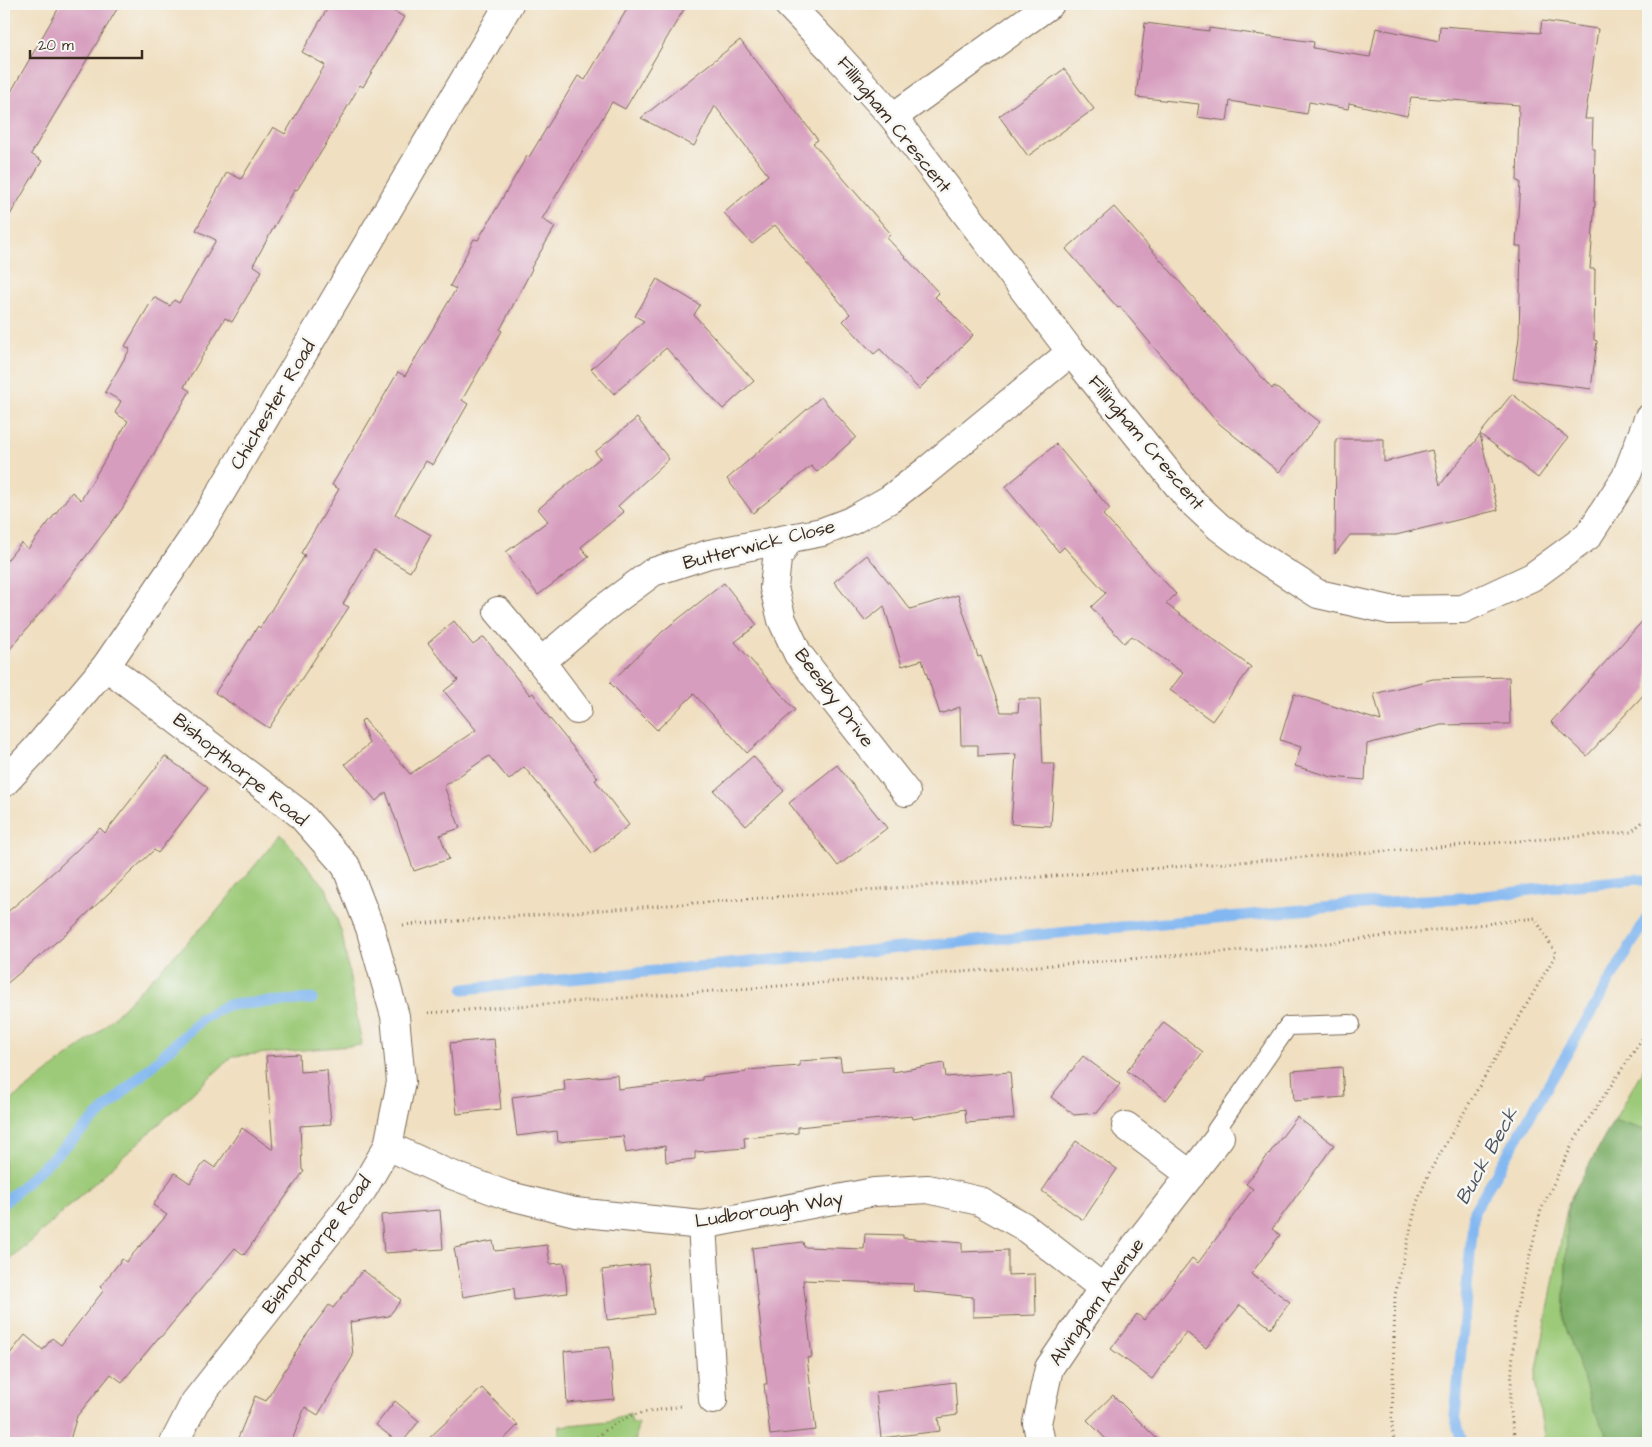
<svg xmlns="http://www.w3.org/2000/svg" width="1652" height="1447" viewBox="0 0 1652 1447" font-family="'Architects Daughter',sans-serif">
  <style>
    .green { fill: #9cca78; stroke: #6c7a4b }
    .forest { fill: #7dae68; stroke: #5c6c43 }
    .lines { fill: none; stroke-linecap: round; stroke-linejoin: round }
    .stream { stroke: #82b7f1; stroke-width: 11 }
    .building { fill: #d79dbe }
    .lane-casing { stroke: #7a6957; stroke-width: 20 }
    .street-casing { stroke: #7a6957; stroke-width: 30 }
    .path { stroke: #7a6957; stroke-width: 3; stroke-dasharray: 1 4; stroke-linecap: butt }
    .lane { stroke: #fff; stroke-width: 18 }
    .street { stroke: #fff; stroke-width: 28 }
    .labels { text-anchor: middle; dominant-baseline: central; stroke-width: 5; stroke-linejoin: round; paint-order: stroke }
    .street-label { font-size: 19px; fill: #3b2a1e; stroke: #f6f6f2 }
    .water-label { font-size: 20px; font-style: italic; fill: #50545d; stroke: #f6f6f2 }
  </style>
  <rect width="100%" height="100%" fill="#f6f6f2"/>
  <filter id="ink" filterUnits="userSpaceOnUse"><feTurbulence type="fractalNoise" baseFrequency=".02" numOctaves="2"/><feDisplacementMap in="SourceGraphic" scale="10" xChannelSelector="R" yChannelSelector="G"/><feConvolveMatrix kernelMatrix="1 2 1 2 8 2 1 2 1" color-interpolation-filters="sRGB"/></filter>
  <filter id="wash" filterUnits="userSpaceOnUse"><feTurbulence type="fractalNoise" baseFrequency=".0096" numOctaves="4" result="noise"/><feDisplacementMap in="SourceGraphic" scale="20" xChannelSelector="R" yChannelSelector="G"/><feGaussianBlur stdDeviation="1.12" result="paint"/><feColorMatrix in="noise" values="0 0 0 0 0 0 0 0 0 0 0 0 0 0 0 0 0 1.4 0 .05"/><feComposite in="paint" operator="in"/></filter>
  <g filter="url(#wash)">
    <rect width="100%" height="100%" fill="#f0dfc0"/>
    <g class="green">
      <path d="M281,834L326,888L342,934L362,1045L233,1056L4,1266V1106L100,1031L213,916Z"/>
      <path d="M1648,1060V1443H1545L1535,1380L1568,1203Z"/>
      <path d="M630,1413L632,1423L638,1422L635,1443H557L560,1426L610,1421Z"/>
    </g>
    <path class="forest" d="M1614,1120L1648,1131V1443H1611L1594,1411L1564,1322L1568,1203Z"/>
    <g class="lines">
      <g class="stream">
        <path d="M464,989L1386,902L1477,897L1548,888L1637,879L1648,881"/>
        <path d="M4,1203L203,1018L227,1005L312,999"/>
        <path d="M1462,1443L1455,1416L1474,1211L1648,916"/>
      </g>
    </g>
    <g id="blocks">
      <g class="building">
        <path d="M61,4H120L31,154L42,161L4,225V104Z"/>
        <path d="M330,4H381L404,17L363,87L360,85L323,149L297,190L295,189L253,265L262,271L232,322L225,318L184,387L190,391L122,509L67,581L4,656V564L21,543L28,549L72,492L81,500L128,421L115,413L121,401L105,392L130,349L125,346L154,297L170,306L174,300L179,303L216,240L196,230L227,172L241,179L273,127L285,134L325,65L302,52Z"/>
        <path d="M630,4H687L625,109L612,102L542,219L555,227L531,268L532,269L500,330L502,331L462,400L468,404L433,465L426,461L395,514L431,535L410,572L374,551L343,604L349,607L269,728L215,693L258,626L260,628L305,555L301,553L339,489L332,485L398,372L405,376L456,289L450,286L474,239L478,240L527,156L529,157L578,76L585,80Z"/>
        <path d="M1542,21L1598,29L1585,119H1593L1592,149H1595L1594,202H1595L1590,269H1595L1594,340L1597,341L1591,389L1513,379L1519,338L1521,246H1516L1520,182L1517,181L1519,105L1411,97L1407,116L1349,103L1348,109L1309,102L1307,114L1230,101L1227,121L1197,117L1199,104L1136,97L1145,23L1209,31V28L1314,42L1313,48L1370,57L1376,28L1439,41L1440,26L1540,33Z"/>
        <path d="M740,40L818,140L813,143L891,234L887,238L939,293L935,297L973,335L919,389L880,349L874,354L843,321L850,314L775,225L752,244L724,213L768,175L715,106L694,146L641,118Z"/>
        <path d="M1064,69L1094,109L1028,156L999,116Z"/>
        <path d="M1114,207L1179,281L1272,389L1274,386L1320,422L1279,472L1216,421L1120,307L1118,308L1066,249Z"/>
        <path d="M657,279L700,305L694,315L754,381L723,409L666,348L614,394L591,369L644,321L635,316Z"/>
        <path d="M1512,394L1568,438L1538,478L1480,434Z"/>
        <path d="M821,397L856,437L817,472L811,466L753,513L727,479Z"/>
        <path d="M637,418L669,459L618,506L624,512L581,547L589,557L538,595L506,552L548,521L538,509L600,458L595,452Z"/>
        <path d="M1480,435L1498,510L1396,535H1350L1335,554L1336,439H1384V462L1432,450L1440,485Z"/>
        <path d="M1056,444L1110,509L1103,515L1176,594L1166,604L1251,667L1212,721L1170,690L1183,673L1132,636L1124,643L1091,607L1106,593L1064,547L1059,552L1005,487Z"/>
        <path d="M867,555L910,609L958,595L978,657L981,656L1001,712H1018L1019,699H1040L1043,764H1055L1051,826L1011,824L1016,754L978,756V745H961L960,707L940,714L922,660L902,666L884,606L865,621L834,582Z"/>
        <path d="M724,583L757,625L735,642L795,710L747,753L694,694L657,730L610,683L663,631Z"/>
        <path d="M1648,615V690L1587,756L1551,722Z"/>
        <path d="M454,621L473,645L484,637L530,695L533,693L547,715L598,778L595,780L629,825L592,853L559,809L524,767L509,780L489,756L444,786L460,828L440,835L449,859L414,871L386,792L376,801L345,764L369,744L361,721L364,719L410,774L476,730L444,691L458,680L428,643Z"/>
        <path d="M1509,677L1510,724L1441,725L1367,744L1365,780L1332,777L1295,766L1301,747L1280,740L1294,694L1381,721L1374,694L1433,679Z"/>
        <path d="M165,756L208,788L158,853L154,850L68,932L4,986V915L57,869L100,828L105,833Z"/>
        <path d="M753,756L784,791L746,826L714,791Z"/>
        <path d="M837,765L887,828L838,866L789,803Z"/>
        <path d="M1164,1022L1203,1052L1166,1100L1127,1071Z"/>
        <path d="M494,1039L501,1109L457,1114L450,1043Z"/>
        <path d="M299,1054L300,1072L327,1070L331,1124L300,1126L302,1170L304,1171L244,1255L235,1248L160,1338L159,1337L122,1382L111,1374L77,1416L69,1443H4V1361L25,1335L43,1350L52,1338L61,1345L104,1290L100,1287L122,1259L126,1262L167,1215L153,1205L175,1173L190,1183L205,1161L215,1168L242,1128L273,1150L266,1056Z"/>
        <path d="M1083,1056L1120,1084L1097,1113L1074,1115L1051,1097Z"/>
        <path d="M840,1058L842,1071L892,1067L893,1072L944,1063L946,1077L1010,1072L1014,1119L966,1123L965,1109L913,1119L912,1116L798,1127V1133L744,1138L745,1148L695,1152V1159L666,1162L665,1146L626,1153L623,1136L558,1142L557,1131L517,1136L512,1097L565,1090L564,1080L617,1075L618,1089L702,1080V1077L746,1072V1070L800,1066V1061Z"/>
        <path d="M1342,1067L1344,1097L1294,1101L1292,1071Z"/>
        <path d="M1297,1117L1334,1145L1272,1229L1280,1235L1251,1274L1290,1302L1271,1328L1240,1305L1206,1348L1186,1332L1152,1379L1111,1349L1137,1314L1144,1320L1192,1258L1198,1263L1253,1189L1246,1184Z"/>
        <path d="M1076,1141L1117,1169L1083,1220L1042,1191Z"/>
        <path d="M440,1210L443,1249L384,1253L381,1215Z"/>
        <path d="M865,1234L903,1235V1238L962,1243V1252L1008,1250V1275L1035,1274L1036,1315L973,1317V1297L913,1291L914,1284L803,1280L812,1357L807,1358L816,1430L770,1435L764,1384H767L752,1248L803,1242L804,1247L864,1249Z"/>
        <path d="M493,1241L495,1251L547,1245L550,1264L564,1263L567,1293L515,1300L514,1288L463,1297L454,1248Z"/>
        <path d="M648,1264L654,1314L607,1320L602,1270Z"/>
        <path d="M363,1270L401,1300L389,1316L350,1322L353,1356L318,1415L305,1407L291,1443H236L255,1396L266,1401L305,1337L329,1305L333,1308Z"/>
        <path d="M610,1347L614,1399L567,1403L564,1351Z"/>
        <path d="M955,1382L957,1415L938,1418L940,1431L881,1438L876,1392Z"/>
        <path d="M482,1388L518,1425L500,1443H424Z"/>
        <path d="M1113,1395L1161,1443H1110L1087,1420Z"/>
        <path d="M395,1401L419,1421L402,1443H399L376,1425Z"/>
      </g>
    </g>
  </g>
  <g filter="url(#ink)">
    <use href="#blocks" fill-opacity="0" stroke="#7a6957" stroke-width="1"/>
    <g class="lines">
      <defs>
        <path id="lane" d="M1220,1137L1216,1130L1288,1026L1351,1024"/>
        <g id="street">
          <path d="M788,4L834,52L893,117L1071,352L1189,499L1219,527L1251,551L1318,594L1390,610L1463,609L1532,577L1588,536L1626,477L1648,419"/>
          <path d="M893,117L1050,4"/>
          <path d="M789,539L777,559L774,588L782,620L798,654L906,792"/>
          <path d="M498,611L541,662L603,609L653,572L709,554L822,532L851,521L890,499L925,472L1071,352"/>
          <path d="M541,662L577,710"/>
          <path d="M106,666L300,814L346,866L370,928L395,1016L401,1082L388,1146L363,1189L195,1402L174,1443"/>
          <path d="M4,783L36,749L106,666L203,523L509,4"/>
          <path d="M1126,1126L1191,1175"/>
          <path d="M388,1146L444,1172L506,1195L575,1212L702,1225L874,1192L928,1189L979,1201L1023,1226L1103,1288"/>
          <path d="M702,1225L713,1400"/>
          <path d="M1041,1443L1037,1423L1049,1368L1103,1288L1220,1137"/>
        </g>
      </defs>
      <use href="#lane" class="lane-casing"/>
      <use href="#street" class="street-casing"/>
      <g class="path">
        <path d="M403,925L1584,836L1631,832L1648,817"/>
        <path d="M428,1013L1311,945L1535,918L1556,954L1430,1171L1417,1202L1395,1295L1392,1426L1394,1443"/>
        <path d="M589,1443L613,1425L632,1415L681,1406"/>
        <path d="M1515,1443L1510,1406L1515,1315L1541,1210L1574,1141L1648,1030"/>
      </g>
      <use href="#lane" class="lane"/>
      <use href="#street" class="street"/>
    </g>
  </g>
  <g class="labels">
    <g class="street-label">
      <text transform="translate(894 125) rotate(51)">Fillingham Crescent</text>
      <text transform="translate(273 405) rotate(-59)">Chichester Road</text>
      <text transform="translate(1146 443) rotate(50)">Fillingham Crescent</text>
      <text transform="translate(759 545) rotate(-14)">Butterwick Close</text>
      <text transform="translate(834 698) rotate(53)">Beesby Drive</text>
      <text transform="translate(240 770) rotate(39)">Bishopthorpe Road</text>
      <text transform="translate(769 1210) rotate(-9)">Ludborough Way</text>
      <text transform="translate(317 1245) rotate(-53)">Bishopthorpe Road</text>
      <text transform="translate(1097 1302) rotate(-55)">Alvingham Avenue</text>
    </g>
    <g class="water-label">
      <text transform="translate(1487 1156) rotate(-61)">Buck Beck</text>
    </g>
  </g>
  <rect width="1652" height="1447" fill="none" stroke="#f6f6f2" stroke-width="20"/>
  <path d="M30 50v8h112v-8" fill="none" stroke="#3b2a1e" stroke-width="2.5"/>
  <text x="38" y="50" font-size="15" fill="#3b2a1e" stroke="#f6f6f2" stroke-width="4" paint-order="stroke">20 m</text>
</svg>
